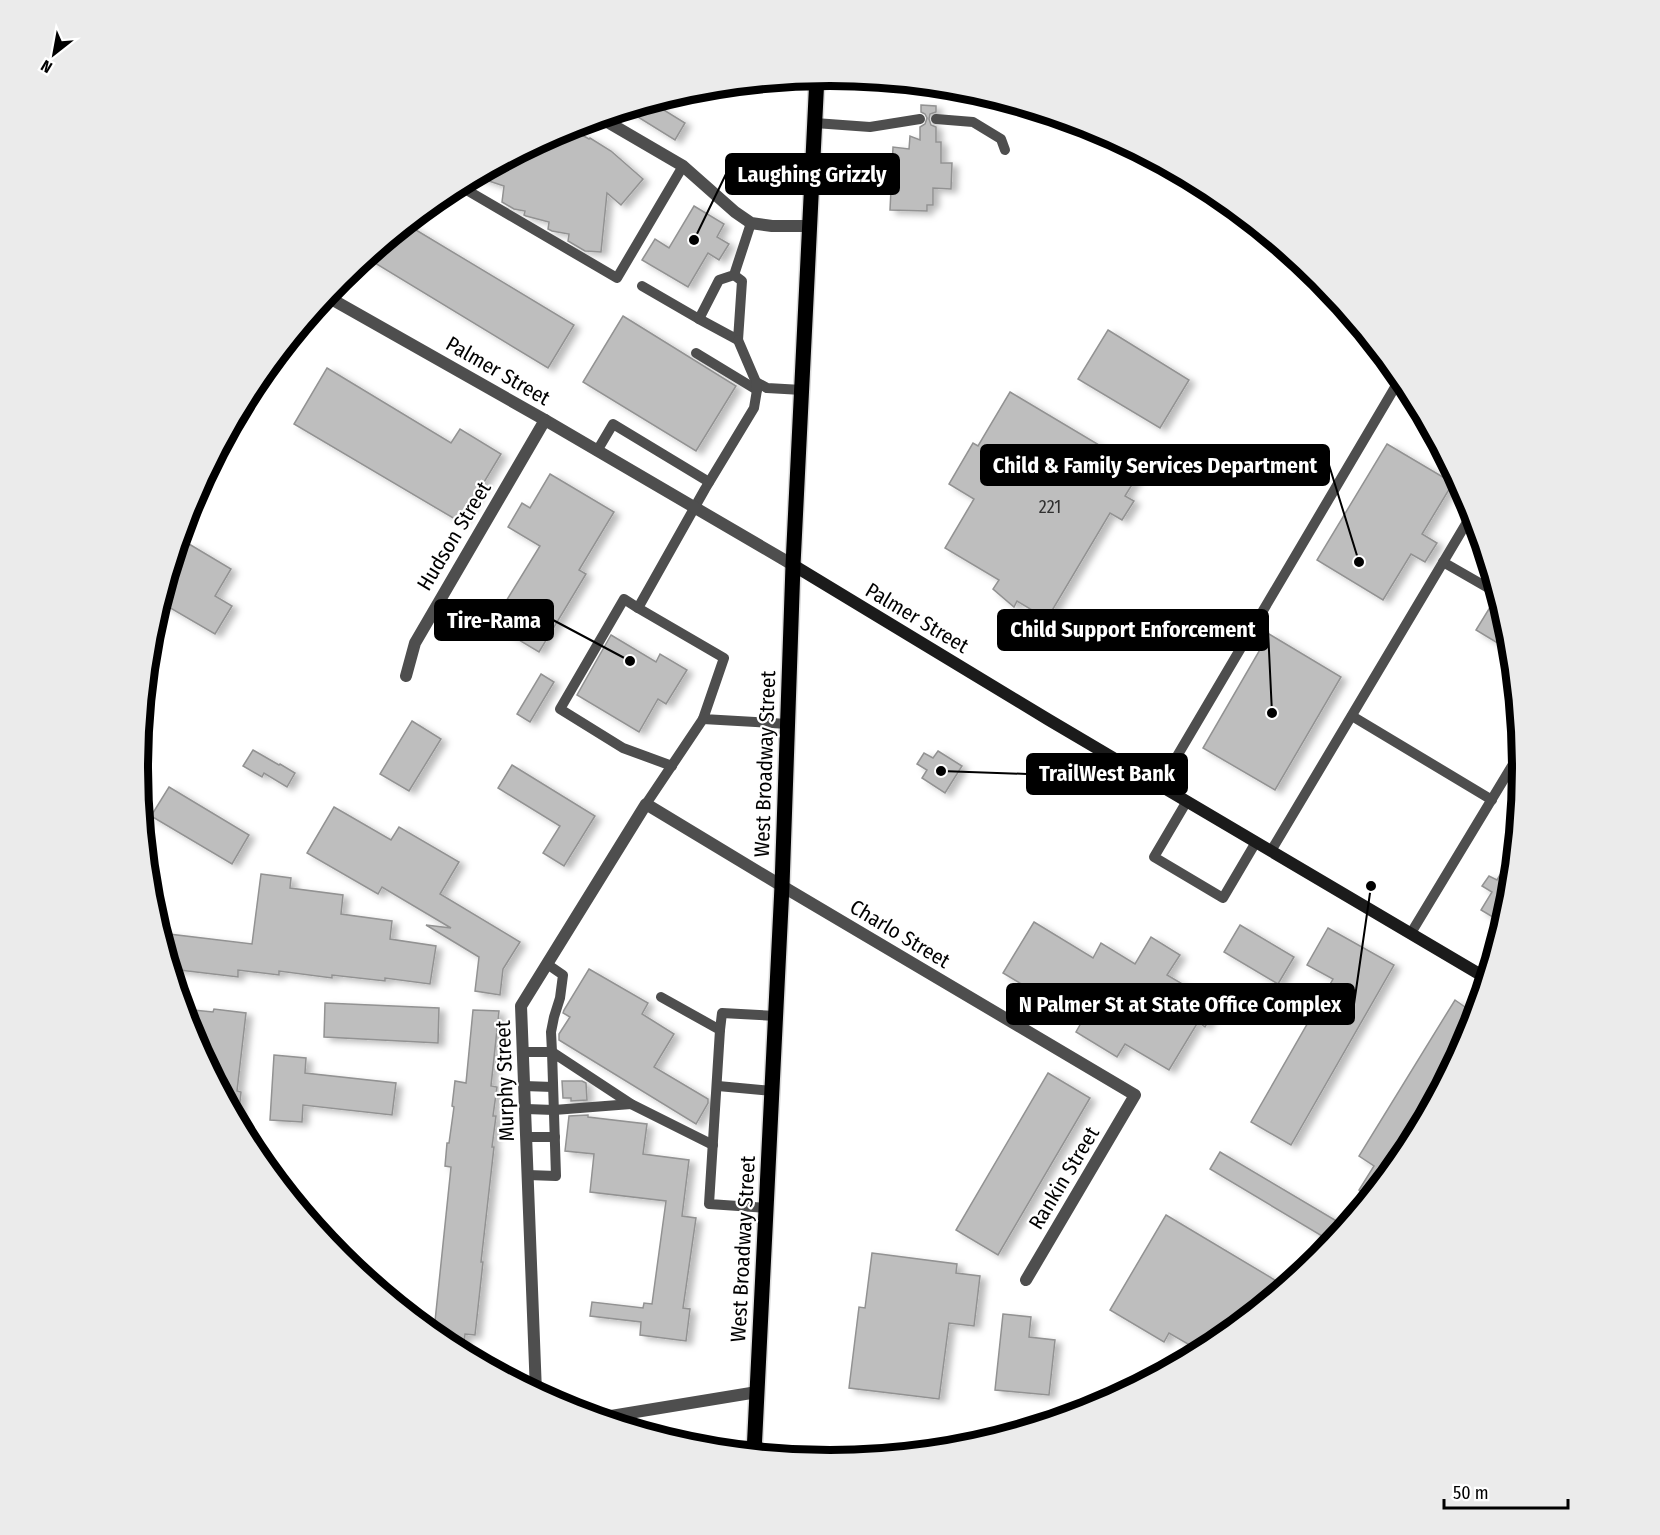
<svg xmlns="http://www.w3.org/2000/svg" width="1660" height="1535" viewBox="0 0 1660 1535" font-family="'Fira Sans Condensed',sans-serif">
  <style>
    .building { fill: #bebebe; stroke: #929292; stroke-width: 1.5; filter: url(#shadow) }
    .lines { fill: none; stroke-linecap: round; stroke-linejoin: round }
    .primary-casing { stroke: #dbdbdb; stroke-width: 18 }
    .lane { stroke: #4e4e4e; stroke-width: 10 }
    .street { stroke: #4e4e4e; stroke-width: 12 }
    .secondary { stroke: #1b1b1b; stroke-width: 12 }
    .primary { stroke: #000; stroke-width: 15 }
    .labels { text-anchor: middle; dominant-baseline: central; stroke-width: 4.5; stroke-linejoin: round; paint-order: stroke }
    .number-label { font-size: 18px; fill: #303030 }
    .street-label { font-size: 21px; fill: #000; stroke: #fff }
    .rim { fill: none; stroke: #000; stroke-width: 8 }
    .leader { fill: none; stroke: #000; stroke-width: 2 }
    .callout-dot { fill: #000; stroke: #fff; stroke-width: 2 }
    .callout { fill: #000; stroke: #000; stroke-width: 2 }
    .callout-label { font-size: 22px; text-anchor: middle; font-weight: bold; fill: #fff }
  </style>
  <defs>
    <filter id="shadow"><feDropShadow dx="6" dy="3.5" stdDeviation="3" flood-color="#0004"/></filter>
  </defs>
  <rect width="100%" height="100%" fill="#fff"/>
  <g class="building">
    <path d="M648,102H651L685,123L675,140L625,109Z"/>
    <path d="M921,105L936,106V112L930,114L929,119L931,125L936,127V142H941V163H952L951,189L933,188V205H927V211L890,210L893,147L909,149L910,136L920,140V127L925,124L927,118L925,114L921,112Z"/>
    <path d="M568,127L589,139L590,138L611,151L643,179L621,205L607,193L601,252L585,251L568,241L569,234L552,231L548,229L549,222L526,216L524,215L525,211L514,209L502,202L504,186L474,176Z"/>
    <path d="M694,206L724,224L717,237L729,244L719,260L708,253L688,287L642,260L655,239L669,248Z"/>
    <path d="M406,224L574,325L548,368L365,257Z"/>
    <path d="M623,316L736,386L696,451L583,382Z"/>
    <path d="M1108,330L1189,380L1160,428L1078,379Z"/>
    <path d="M327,368L451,443L460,429L501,454L460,522L294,424Z"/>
    <path d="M1010,392L1141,470L1125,496L1134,501L1122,520L1110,513L1047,619L1017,601L1014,607L993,589L999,580L945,548L974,499L949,484L973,443L978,446Z"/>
    <path d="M1387,444L1453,483L1422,534L1437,543L1425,562L1411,554L1383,600L1317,560Z"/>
    <path d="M550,474L614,512L579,570L586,574L539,652L492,624L540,546L508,527L522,503L530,508Z"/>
    <path d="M189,544L231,569L215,596L232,606L215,634L160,602L166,582Z"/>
    <path d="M1492,604L1502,610L1509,633L1511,651L1476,630Z"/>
    <path d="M1269,634L1341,677L1275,790L1203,748Z"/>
    <path d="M611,635L656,662L660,654L687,670L666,704L658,699L639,732L577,695Z"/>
    <path d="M541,674L554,682L530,722L517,714Z"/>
    <path d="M412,721L441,739L409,791L380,774Z"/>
    <path d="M253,750L279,765L280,764L295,773L287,787L264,773L262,777L243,766Z"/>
    <path d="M938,751L962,766L945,793L922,778L927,770L917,764L924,753L933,758Z"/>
    <path d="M512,765L595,816L564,866L543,853L560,826L498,788Z"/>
    <path d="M169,787L249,835L232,864L151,816Z"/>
    <path d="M334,807L391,840L399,827L459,862L440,894L520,942L503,969L500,995L475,991L479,957L426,925L451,928L382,887L378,894L307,853Z"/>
    <path d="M1514,851L1509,903L1503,923L1481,910L1492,892L1482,886L1489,876L1497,880Z"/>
    <path d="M261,874L291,878L290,888L343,895L341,914L392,921L390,939L436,946L430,984L385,978V981L332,975V978L279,971V975L238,970V977L171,969L160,933L252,944Z"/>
    <path d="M1034,922L1093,958L1101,943L1135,964L1151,937L1180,955L1167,975L1218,1005L1205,1027L1198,1022L1169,1070L1125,1044L1117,1057L1076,1032L1085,1016L1041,989L1038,994L1003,973Z"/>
    <path d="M1240,925L1294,957L1278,984L1224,952Z"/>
    <path d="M1328,928L1394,965L1291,1145L1251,1122L1333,979L1307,965Z"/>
    <path d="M589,969L648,1003L642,1014L674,1034L654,1067L708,1099V1103L696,1124L559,1040V1034L570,1017L563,1013L564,1010Z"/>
    <path d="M1455,1000L1475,1014L1470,1033L1406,1153L1369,1197L1359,1190L1374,1166L1359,1156Z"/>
    <path d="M325,1003L439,1008L438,1043L324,1037Z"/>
    <path d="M183,1009L213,1012L214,1009L246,1013L237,1091L241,1092L238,1122L190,1032Z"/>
    <path d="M473,1010L499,1011L491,1086L497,1087L493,1116H496L492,1147H494L481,1262H483L475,1335L465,1334L463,1353L445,1343L434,1334V1331L451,1167L445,1166L447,1143H449L454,1107L452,1106L455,1081L466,1083Z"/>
    <path d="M274,1055L306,1058L305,1073L396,1083L392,1115L303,1105L302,1122L270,1120Z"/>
    <path d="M1048,1073L1090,1098L998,1255L956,1230Z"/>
    <path d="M562,1081H582L586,1083L587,1100L571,1101V1098H563Z"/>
    <path d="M588,1115V1117L647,1124L643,1154L689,1160L682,1216L696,1218L683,1308L690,1309L686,1341L640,1335L641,1322L590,1316L592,1302L643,1308L644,1303L652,1304L666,1201L590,1192L594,1154L565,1151L569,1116Z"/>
    <path d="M1220,1152L1345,1226L1332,1242L1210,1169Z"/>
    <path d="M1166,1215L1285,1286L1214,1343L1200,1351L1169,1333L1164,1342L1110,1310Z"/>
    <path d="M872,1253L957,1264L956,1273L980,1276L974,1326L949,1323L939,1399L849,1388L859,1307L865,1308Z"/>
    <path d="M1003,1314L1031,1317L1029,1337L1055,1340L1049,1395L995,1390Z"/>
  </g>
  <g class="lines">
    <defs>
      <path id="primary" d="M754,1453L782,886L793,565L817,76"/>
    </defs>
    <use href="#primary" class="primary-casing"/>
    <g class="lane">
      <path d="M936,119L973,122L1001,139L1005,150"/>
      <path d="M815,123L870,127L920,119"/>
      <path d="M458,185L617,278L683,166"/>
      <path d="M642,286L699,319L719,280L734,275L751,223"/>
      <path d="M699,319L738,340L742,281L734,275"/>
      <path d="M738,340L756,382L767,388L802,390"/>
      <path d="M696,353L757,390"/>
      <path d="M756,382L757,390L754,408L705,489L638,608L724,658L703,719L788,724"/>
      <path d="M597,451L613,424L709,482"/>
      <path d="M1443,562L1497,593"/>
      <path d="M638,608L624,599L560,709L623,748L672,766"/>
      <path d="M1352,716L1492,800"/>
      <path d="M1160,785L1401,377"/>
      <path d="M1187,801L1154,857L1223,898L1256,842"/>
      <path d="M646,804L703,719"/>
      <path d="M1271,851L1473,512"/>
      <path d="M1411,933L1521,751"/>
      <path d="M661,997L720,1030L709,1204L766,1208"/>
      <path d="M720,1030L722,1013L776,1016"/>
      <path d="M523,1052H552L551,1032L554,1017L560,998L563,975L547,964"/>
      <path d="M524,1086L553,1087"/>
      <path d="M718,1086L772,1091"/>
      <path d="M526,1109L554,1110L631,1104"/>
      <path d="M527,1137H555"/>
      <path d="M528,1175L556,1176L552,1052L631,1104L713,1145"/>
    </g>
    <g class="street">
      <path d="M599,117L683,166L735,212L751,223L772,226H810"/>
      <path d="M326,296L545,420L793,565"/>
      <path d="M406,676L415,643L545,420"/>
      <path d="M536,1392L521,1006L646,804L782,886L1135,1095L1026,1280"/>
      <path d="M599,1418L757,1392"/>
    </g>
    <path class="secondary" d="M793,565L1049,720L1486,978"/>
    <use href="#primary" class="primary"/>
  </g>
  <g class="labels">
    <g class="number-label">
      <text x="1050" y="507">221</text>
    </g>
    <g class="street-label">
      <text transform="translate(498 371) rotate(30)">Palmer Street</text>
      <text transform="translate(454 536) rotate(-59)">Hudson Street</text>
      <text transform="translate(917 618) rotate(31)">Palmer Street</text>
      <text transform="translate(765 764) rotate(-88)">West Broadway Street</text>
      <text transform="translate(900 934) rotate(31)">Charlo Street</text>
      <text transform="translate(505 1081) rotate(-92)">Murphy Street</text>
      <text transform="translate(1064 1178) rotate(-59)">Rankin Street</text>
      <text transform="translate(743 1249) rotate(-87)">West Broadway Street</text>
    </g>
  </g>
  <path d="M0 0H1660V1535H0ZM148 768a682 682 0 1 1 1364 0a682 682 0 1 1-1364 0Z" fill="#ebebeb" fill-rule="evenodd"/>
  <path class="rim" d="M148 768a682 682 0 1 1 1364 0a682 682 0 1 1-1364 0Z"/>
  <path class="leader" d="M694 240L726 174M1359 562L1329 465M630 661L553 620M1272 713L1268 630M941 771L1027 774M1371 886L1354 1004"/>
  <g class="callout-dot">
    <circle cx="694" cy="240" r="6"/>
    <circle cx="1359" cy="562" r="6"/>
    <circle cx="630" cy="661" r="6"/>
    <circle cx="1272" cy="713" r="6"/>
    <circle cx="941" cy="771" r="6"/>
    <circle cx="1371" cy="886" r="6"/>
  </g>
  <g class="callout">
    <rect x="726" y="154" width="173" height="40" rx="6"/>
    <rect x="981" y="445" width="348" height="40" rx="6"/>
    <rect x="435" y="600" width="118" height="40" rx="6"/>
    <rect x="998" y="610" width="270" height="40" rx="6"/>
    <rect x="1027" y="754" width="160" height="40" rx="6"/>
    <rect x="1007" y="984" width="347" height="40" rx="6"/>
  </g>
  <g class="callout-label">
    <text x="812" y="182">Laughing Grizzly</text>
    <text x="1155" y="473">Child &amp; Family Services Department</text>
    <text x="494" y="628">Tire-Rama</text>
    <text x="1133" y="637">Child Support Enforcement</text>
    <text x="1107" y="781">TrailWest Bank</text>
    <text x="1180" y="1012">N Palmer St at State Office Complex</text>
  </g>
  <g transform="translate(54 54) rotate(211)" stroke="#ffffff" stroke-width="4.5" paint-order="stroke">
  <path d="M0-4.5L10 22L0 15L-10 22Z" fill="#000000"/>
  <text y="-9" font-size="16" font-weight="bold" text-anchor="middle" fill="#000000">N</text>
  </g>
  <path d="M1444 1499v9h124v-9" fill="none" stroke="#000000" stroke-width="3"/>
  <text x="1453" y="1499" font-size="18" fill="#000000" stroke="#ffffff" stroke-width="4.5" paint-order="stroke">50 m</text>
</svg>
